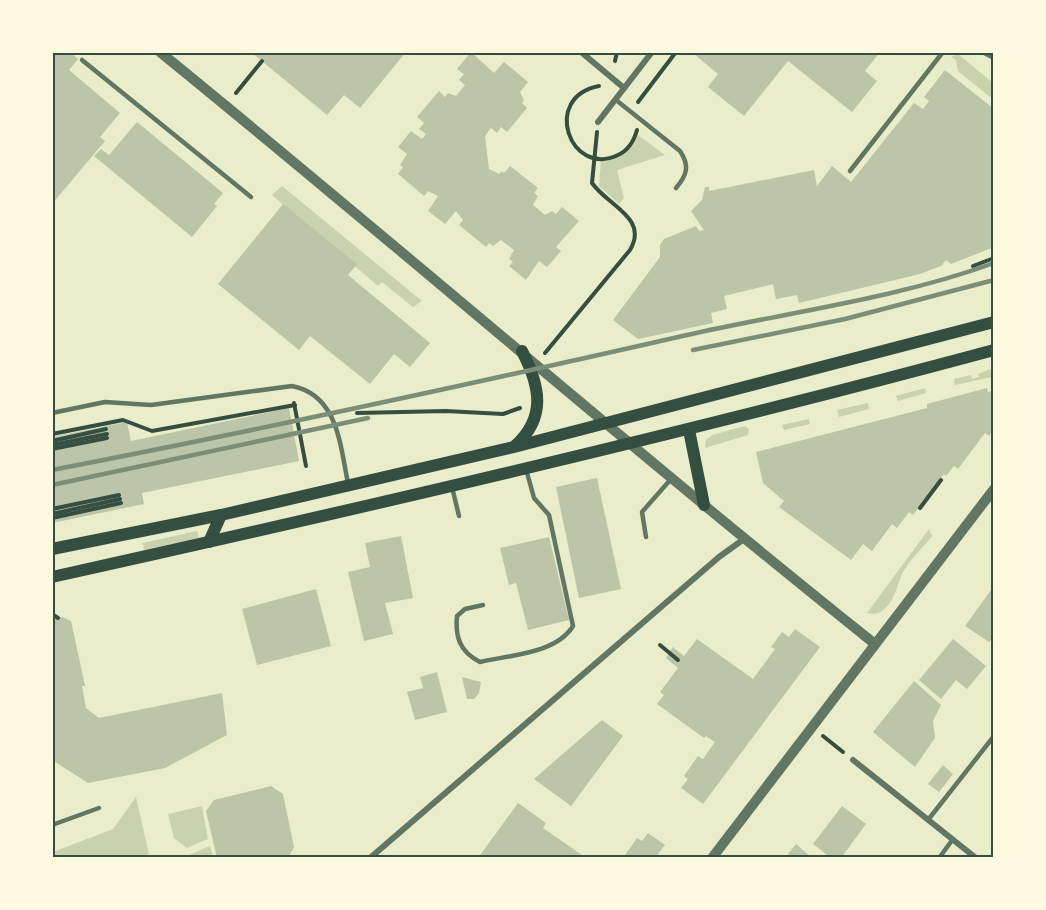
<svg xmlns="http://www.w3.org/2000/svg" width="1046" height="910" viewBox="0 0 1046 910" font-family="'Fira Sans Condensed',sans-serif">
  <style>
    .green { fill: #cad2ad }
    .building { fill: #bcc5a7 }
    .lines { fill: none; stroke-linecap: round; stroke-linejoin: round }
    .path { stroke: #344e41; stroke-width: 4 }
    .service { stroke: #617663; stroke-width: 4.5 }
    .minor { stroke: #617663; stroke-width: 6 }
    .tertiary { stroke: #617663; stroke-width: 10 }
    .secondary { stroke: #344e41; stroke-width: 12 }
    .rail { stroke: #7c8e77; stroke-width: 4.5 }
    .neatline { fill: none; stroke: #344e41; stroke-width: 2 }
  </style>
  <rect width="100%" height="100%" fill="#e9edc9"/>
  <g class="green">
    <path d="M958,54L993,83V93L990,97L958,71L956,60L951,57Z"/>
    <path d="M638,135L665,155L617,170L624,198L619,204L599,186L601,161C618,161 632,151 638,135Z"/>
    <path d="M282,186L422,301L413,307L382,282L378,286L272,195Z"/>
    <path d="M990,369L992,377L955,385L954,379L971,375L972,379L979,377L978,374Z"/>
    <path d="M925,388L926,393L898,401L896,396Z"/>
    <path d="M868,403L869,409L839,417L837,410Z"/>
    <path d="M809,419L810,424L784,430L782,425Z"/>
    <path d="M745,426L749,429L748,435L705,448L706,440L712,435Z"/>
    <path d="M929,529L932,536C923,548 905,564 900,579C895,594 888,618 867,613Z"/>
    <path d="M197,531L199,538L144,550L143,543Z"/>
    <path d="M136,797L149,854L133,858L53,857V852L113,829Z"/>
    <path d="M202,806L208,839L187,848L174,838L168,814Z"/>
    <path d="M210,846L213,857H190L189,855Z"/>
  </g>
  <g class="building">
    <path d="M52,52H70L78,59L69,70L120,113L100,137L105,141L52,204Z"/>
    <path d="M251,52H406L360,108L344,95L327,115Z"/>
    <path d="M471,52L494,73L504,62L528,82L520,92L524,100L522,103L527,108L507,132L501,127L497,133L491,128L485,136L489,169L499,174L502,171L504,173L510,166L538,188L534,193L538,196L533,205L545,215L552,211L556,214L562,207L579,221L556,247L561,251L547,267L539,261L526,280L509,266L513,262L509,259L514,250L501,240L493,246L489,243L486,247L459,225L463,220L456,211L445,224L428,211L438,196L428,191L424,196L398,174L403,167L400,165L407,154L398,147L411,131L422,139L426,134L419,129L424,123L417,117L439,91L445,97L448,93L456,96L465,85L459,80L464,74L457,69Z"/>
    <path d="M695,52H880L865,71L877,81L852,112L788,61L744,116L708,87L718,74L694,54Z"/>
    <path d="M945,70L994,109V247L951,264L946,260L941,266L920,274L799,303L797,295L776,299L773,284L724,296L727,309L711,313L713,323L638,339L613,320L660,257V245L664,239L696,226L699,231L704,230L691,211L702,200L705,187H709V191L814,170L817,186L832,166L851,182L914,103L923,109L929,101L924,97Z"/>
    <path d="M137,122L223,193L214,204L217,206L192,237L94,156L101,149L109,155Z"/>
    <path d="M283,204L357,264L348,275L430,343L410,367L394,354L370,384L310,336L299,350L218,284Z"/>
    <path d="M987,388L988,392L994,391V429L989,436L985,433L958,469L954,466L946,476L944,474L913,515L909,512L897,528L892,524L872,551L863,544L851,560L779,507L784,501L763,483L756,452L927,408V404Z"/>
    <path d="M289,408L299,461L142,493L144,504L52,523V437L127,422L131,441Z"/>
    <path d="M597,478L621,589L579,598L556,487Z"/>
    <path d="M401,536L413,598L385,603L393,634L364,641L348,572L370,567L365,543Z"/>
    <path d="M549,537L569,620L528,630L516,583L509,585L500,548Z"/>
    <path d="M994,586V637L989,642L965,626Z"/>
    <path d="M316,589L331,646L257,665L242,609Z"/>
    <path d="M63,617L71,621L85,686H82L86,708L99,718L222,693L227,735L165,768L88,783L52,760V619Z"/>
    <path d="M795,629L820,647L703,804L681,788L688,779L684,776L698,756L703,759L715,742L706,736L704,738L657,704L664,695L660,692L678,668L666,658L673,647L684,656L697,639L753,679L775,649L771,647L782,632L789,637Z"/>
    <path d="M953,639L986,666L967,689L956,680L941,699L919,680Z"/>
    <path d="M437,672L447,712L415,720L407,692L423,688L420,677Z"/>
    <path d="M462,677L481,682L479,693L474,699H467Z"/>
    <path d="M914,681L941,705L933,721L935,738L915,767L873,732Z"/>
    <path d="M602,720L623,736L571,806L534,779Z"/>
    <path d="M943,765L953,774L939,792L928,784Z"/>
    <path d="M271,786L283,794L294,847L288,858H217L206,811L214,800Z"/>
    <path d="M518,803L546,823L543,828L582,855L580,858H478Z"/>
    <path d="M842,806L866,824L841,858H831L813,844Z"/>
    <path d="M648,833L665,845L658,854L663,858H623L637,838L642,841Z"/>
    <path d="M796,844L812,858H785Z"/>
  </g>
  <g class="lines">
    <g class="path">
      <path d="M615,61L617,52"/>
      <path d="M599,86C541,97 570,178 618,155C629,150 634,141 637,130"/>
      <path d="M236,93L262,61"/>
      <path d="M638,102L676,52"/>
      <path d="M973,266L994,258"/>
      <path d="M545,353L630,250C649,218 608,206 592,183L597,132"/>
      <path d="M294,403L306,466"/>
      <path d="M357,413L446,411L503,414L520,408"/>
      <path d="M52,434L123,420L152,431L295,405"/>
      <path d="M52,441L106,429"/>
      <path d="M52,445L107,434"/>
      <path d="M52,449L107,438"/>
      <path d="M920,508L941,480"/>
      <path d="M52,509L119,495"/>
      <path d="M52,514L120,499"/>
      <path d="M52,518L121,503"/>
      <path d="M52,614L58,618"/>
      <path d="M660,645L678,660"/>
      <path d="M823,736L843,752"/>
    </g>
    <g class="service">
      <path d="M82,60L251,197"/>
      <path d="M616,100L680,151C690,166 687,175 676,188"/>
      <path d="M850,171L943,52"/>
      <path d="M52,413L105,402L151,405L292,386C338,395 340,445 348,483"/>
      <path d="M452,487L459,516"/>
      <path d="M646,537L642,512L671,479"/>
      <path d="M483,605L465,609L457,616C455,637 460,652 480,662C509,655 556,654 573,626L549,515L534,498L526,469"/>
      <path d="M928,820L994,736"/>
      <path d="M52,825L99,808"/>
      <path d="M939,858L953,839"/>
    </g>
    <g class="minor">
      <path d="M581,52L624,88"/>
      <path d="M984,52L994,57"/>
      <path d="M598,122L652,52"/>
      <path d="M853,760L976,858"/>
      <path d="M370,858L719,557L744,539"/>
    </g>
    <g class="tertiary">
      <path d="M160,52C400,247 633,451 875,644"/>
      <path d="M712,858L994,489"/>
    </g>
    <g class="secondary">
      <path d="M689,430L704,505"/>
      <path d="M515,446C547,417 540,386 522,351"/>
      <path d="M209,542L221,515"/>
      <path d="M52,549L221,515L514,447L994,322"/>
      <path d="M52,577C367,507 682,434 994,350"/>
    </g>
    <g class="rail">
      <path d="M693,350L845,319L994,280"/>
      <path d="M52,470C265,429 476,383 687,335C789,312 895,299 994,263"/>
      <path d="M52,485L368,418"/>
    </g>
  </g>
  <rect width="1046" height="910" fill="none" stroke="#fefae0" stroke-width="108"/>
  <rect x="54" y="54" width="938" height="802" class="neatline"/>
</svg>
